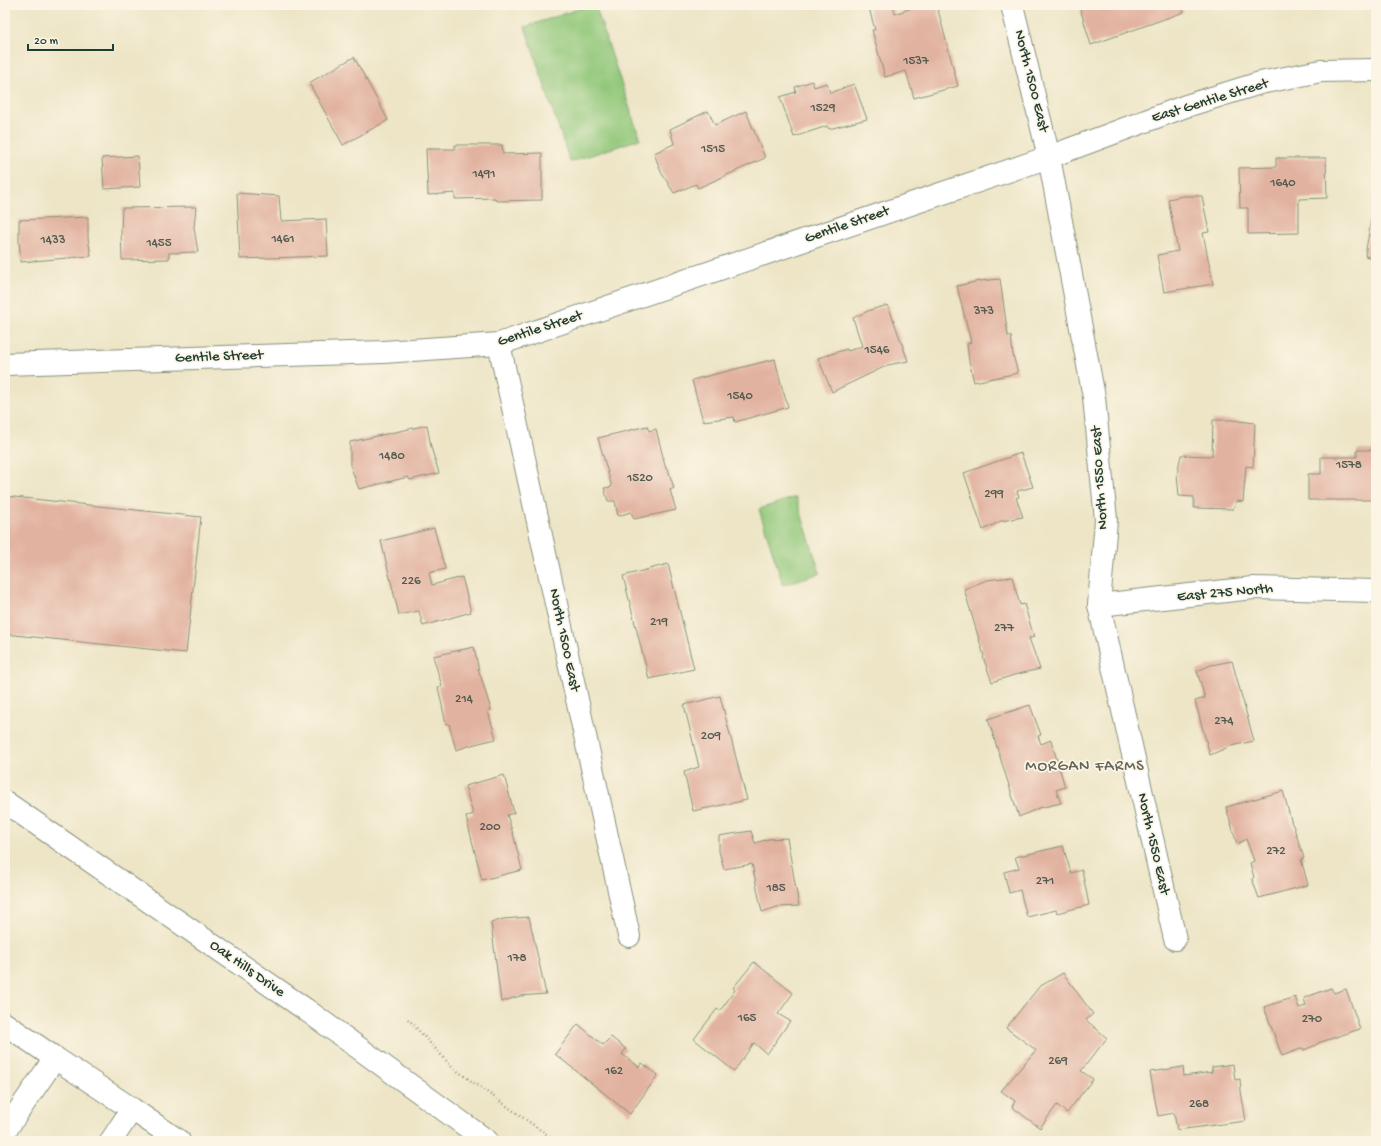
<svg xmlns="http://www.w3.org/2000/svg" width="1381" height="1146" viewBox="0 0 1381 1146" font-family="'Gochi Hand',sans-serif">
  <style>
    .green { fill: #91c779; stroke: #588256 }
    .building { fill: #e2b2a0 }
    .lines { fill: none; stroke-linecap: round; stroke-linejoin: round }
    .minor-casing { stroke: #86917d; stroke-width: 24 }
    .major-casing { stroke: #86917d; stroke-width: 24 }
    .path { stroke: #86917d; stroke-width: 2.5; stroke-dasharray: 1 3; stroke-linecap: butt }
    .minor { stroke: #fff; stroke-width: 22 }
    .major { stroke: #fff; stroke-width: 22 }
    .labels { text-anchor: middle; dominant-baseline: central; stroke-width: 3.5; stroke-linejoin: round; paint-order: stroke }
    .number-label { font-size: 13px; fill: #505a4f }
    .street-label { font-size: 15px; fill: #1f3d34; stroke: #fcf5e5 }
    .neighbourhood-label { font-size: 16px; letter-spacing: 1px; fill: #63665a; stroke: #fcf5e5 }
  </style>
  <rect width="100%" height="100%" fill="#fcf5e5"/>
  <filter id="ink" filterUnits="userSpaceOnUse"><feTurbulence type="fractalNoise" baseFrequency=".025" numOctaves="2"/><feDisplacementMap in="SourceGraphic" scale="8" xChannelSelector="R" yChannelSelector="G"/><feConvolveMatrix kernelMatrix="1 2 1 2 8 2 1 2 1" color-interpolation-filters="sRGB"/></filter>
  <filter id="wash" filterUnits="userSpaceOnUse"><feTurbulence type="fractalNoise" baseFrequency=".012" numOctaves="4" result="noise"/><feDisplacementMap in="SourceGraphic" scale="16" xChannelSelector="R" yChannelSelector="G"/><feGaussianBlur stdDeviation="0.9" result="paint"/><feColorMatrix in="noise" values="0 0 0 0 0 0 0 0 0 0 0 0 0 0 0 0 0 1.4 0 .05"/><feComposite in="paint" operator="in"/></filter>
  <g filter="url(#wash)">
    <rect width="100%" height="100%" fill="#ede5c6"/>
    <g class="green">
      <path d="M590,5H595L640,139L570,162L525,27Z"/>
      <path d="M796,497L820,573L783,585L759,509Z"/>
    </g>
    <g id="blocks">
      <g class="building">
        <path d="M881,5H893L895,14L912,8L937,6L958,86L914,98L906,71L885,77L872,30H875L869,8Z"/>
        <path d="M1079,5H1180L1184,12L1091,45Z"/>
        <path d="M354,57L388,120L343,145L309,83Z"/>
        <path d="M812,81L814,87L827,83L830,93L854,84L867,119L829,129L827,126L794,137L780,97L796,92L795,87Z"/>
        <path d="M708,111L715,125L746,111L765,158L698,188L696,184L674,193L661,172L654,153L674,144L670,129Z"/>
        <path d="M455,145H502L503,154L542,153V200L496,201L495,198L455,199V193L428,195L426,149H455Z"/>
        <path d="M138,156L140,187L104,189L102,158Z"/>
        <path d="M1276,158H1326L1327,198L1299,199V233L1248,234V208H1240L1239,168L1276,167Z"/>
        <path d="M237,193L279,196L281,221L326,219L328,256L240,259Z"/>
        <path d="M1375,195H1376V259L1365,256Z"/>
        <path d="M1183,196H1202L1209,232L1203,233L1213,284L1164,292L1157,255L1178,251L1168,199Z"/>
        <path d="M196,207L194,228L198,252L169,253V259L122,260L121,233L122,208Z"/>
        <path d="M88,217V238L91,256L21,262L19,242V220Z"/>
        <path d="M1000,279L1008,336H1011L1013,355L1018,373L974,382L969,361L967,344L971,342L957,286L979,281Z"/>
        <path d="M888,305L908,361L888,365L832,392L818,358L847,349L848,351L862,346L853,318L870,310Z"/>
        <path d="M775,359L781,384L788,407L735,422L734,417L703,421L692,380Z"/>
        <path d="M1213,420H1232L1255,423L1253,467L1246,466L1243,502L1237,501L1233,509L1194,508V497L1179,496L1177,474L1181,455L1212,456Z"/>
        <path d="M427,425L431,447L439,473L410,480L408,477L359,489L350,465V442Z"/>
        <path d="M647,426L649,431L656,429L666,469H668L674,488L670,490L676,510L634,519L631,512L618,516L615,501H608L604,488L612,487L598,438Z"/>
        <path d="M1374,444H1376V500H1308V474H1321V457H1357V450H1375Z"/>
        <path d="M1021,453L1033,487L1017,491L1019,497L1016,498L1023,517L1001,521L983,530L964,473Z"/>
        <path d="M5,496L201,517L186,653L5,634Z"/>
        <path d="M434,528L445,569L429,573L432,585L462,577L471,612L423,626L419,611L399,615L381,541Z"/>
        <path d="M668,564L694,669L649,679L623,576Z"/>
        <path d="M1012,577L1020,605L1024,604L1034,637L1029,638L1040,669L1014,675L992,682L983,657L984,656L964,589L987,580Z"/>
        <path d="M474,647L480,676L481,677L491,710L488,711L496,739L475,744L456,750L449,724H446L438,687L442,686L433,656Z"/>
        <path d="M1232,661L1254,741L1231,746L1210,755L1195,701L1205,698L1197,671L1211,665Z"/>
        <path d="M720,696L747,800L693,811L684,772L699,767L684,705Z"/>
        <path d="M1030,705L1041,735L1038,736L1041,744L1051,740L1065,787L1056,790L1061,803L1039,808L1019,817L988,719Z"/>
        <path d="M504,775L514,813L507,815L514,837L522,870L482,880L466,817L473,814L465,786Z"/>
        <path d="M1283,791L1292,824L1293,825L1304,858L1301,859L1308,885L1259,898L1252,879L1254,877L1250,863L1254,861L1246,839L1237,844L1226,807Z"/>
        <path d="M751,831L755,843L769,839L787,838L799,906L777,907L762,912L752,864L724,869L719,851V836Z"/>
        <path d="M1063,846L1071,873L1082,870L1089,905L1057,913L1056,910L1027,917L1020,890L1009,893L1004,872L1019,868L1015,857Z"/>
        <path d="M529,917L546,994L520,996L501,1002L491,923L503,919Z"/>
        <path d="M754,962L793,993L778,1014L790,1021L767,1054L754,1043L734,1071L694,1039L717,1009L720,1011L735,990L733,988Z"/>
        <path d="M1063,973L1093,1014L1086,1020L1107,1038L1081,1071L1093,1079L1067,1113L1057,1105L1040,1128L1012,1107L1015,1101L1001,1091L1036,1050L1006,1028L1039,987Z"/>
        <path d="M1331,988L1334,993L1346,989L1360,1029L1318,1043L1316,1045L1304,1050L1303,1048L1282,1056L1264,1007L1295,997L1299,1008L1306,1006L1304,998Z"/>
        <path d="M578,1024L603,1045L611,1037L626,1049L622,1054L639,1067L642,1063L658,1075L630,1114L555,1054Z"/>
        <path d="M1233,1064L1235,1080L1240,1079L1241,1091L1246,1121L1177,1130L1174,1113L1158,1116L1150,1072L1183,1067L1184,1076L1212,1072V1067Z"/>
      </g>
    </g>
  </g>
  <g filter="url(#ink)">
    <use href="#blocks" fill-opacity="0" stroke="#86917d" stroke-width="1"/>
    <g class="lines">
      <defs>
        <g id="minor">
          <path d="M1012,5L1049,157L1094,397L1106,520L1099,605L1175,939"/>
          <path d="M499,344L629,936"/>
          <path d="M5,364L383,352L499,344L1049,157L1186,106L1260,83L1321,71L1376,70"/>
          <path d="M1099,605L1253,588L1376,591"/>
          <path d="M5,1024L55,1058L5,1131"/>
          <path d="M55,1058L132,1109"/>
          <path d="M111,1141L132,1109L179,1141"/>
        </g>
        <path id="major" d="M5,802L305,1009L487,1141"/>
      </defs>
      <use href="#minor" class="minor-casing"/>
      <use href="#major" class="major-casing"/>
      <path class="path" d="M408,1019L453,1068L556,1141"/>
      <use href="#minor" class="minor"/>
      <use href="#major" class="major"/>
    </g>
  </g>
  <g class="labels">
    <g class="number-label">
      <text x="916" y="61">1537</text>
      <text x="823" y="108">1529</text>
      <text x="713" y="149">1515</text>
      <text x="484" y="174">1491</text>
      <text x="1283" y="183">1640</text>
      <text x="283" y="239">1461</text>
      <text x="53" y="240">1433</text>
      <text x="159" y="243">1455</text>
      <text x="984" y="311">373</text>
      <text x="877" y="350">1546</text>
      <text x="740" y="396">1540</text>
      <text x="392" y="456">1480</text>
      <text x="1349" y="465">1578</text>
      <text x="640" y="478">1520</text>
      <text x="994" y="494">299</text>
      <text x="411" y="581">226</text>
      <text x="659" y="622">219</text>
      <text x="1004" y="628">277</text>
      <text x="464" y="699">214</text>
      <text x="1224" y="721">274</text>
      <text x="711" y="736">209</text>
      <text x="490" y="827">200</text>
      <text x="1276" y="851">272</text>
      <text x="1045" y="881">271</text>
      <text x="776" y="888">185</text>
      <text x="517" y="958">178</text>
      <text x="747" y="1018">165</text>
      <text x="1312" y="1019">270</text>
      <text x="1058" y="1061">269</text>
      <text x="614" y="1071">162</text>
      <text x="1199" y="1104">268</text>
    </g>
    <g class="street-label">
      <text transform="translate(1031 81) rotate(76)">North 1500 East</text>
      <text transform="translate(1210 101) rotate(-17)">East Gentile Street</text>
      <text transform="translate(847 225) rotate(-19)">Gentile Street</text>
      <text transform="translate(540 329) rotate(-18)">Gentile Street</text>
      <text transform="translate(219 357) rotate(-2)">Gentile Street</text>
      <text transform="translate(1100 478) rotate(-94)">North 1550 East</text>
      <text transform="translate(1225 593) rotate(-5)">East 275 North</text>
      <text transform="translate(564 640) rotate(78)">North 1500 East</text>
      <text transform="translate(1153 844) rotate(77)">North 1550 East</text>
      <text transform="translate(247 969) rotate(35)">Oak Hills Drive</text>
    </g>
    <g class="neighbourhood-label">
      <text x="1085" y="767">MORGAN FARMS</text>
    </g>
  </g>
  <rect width="1381" height="1146" fill="none" stroke="#fcf5e5" stroke-width="20"/>
  <path d="M28 44v6h85v-6" fill="none" stroke="#1f3d34" stroke-width="2"/>
  <text x="34" y="44" font-size="12" fill="#1f3d34" stroke="#fcf5e5" stroke-width="3" paint-order="stroke">20 m</text>
</svg>
